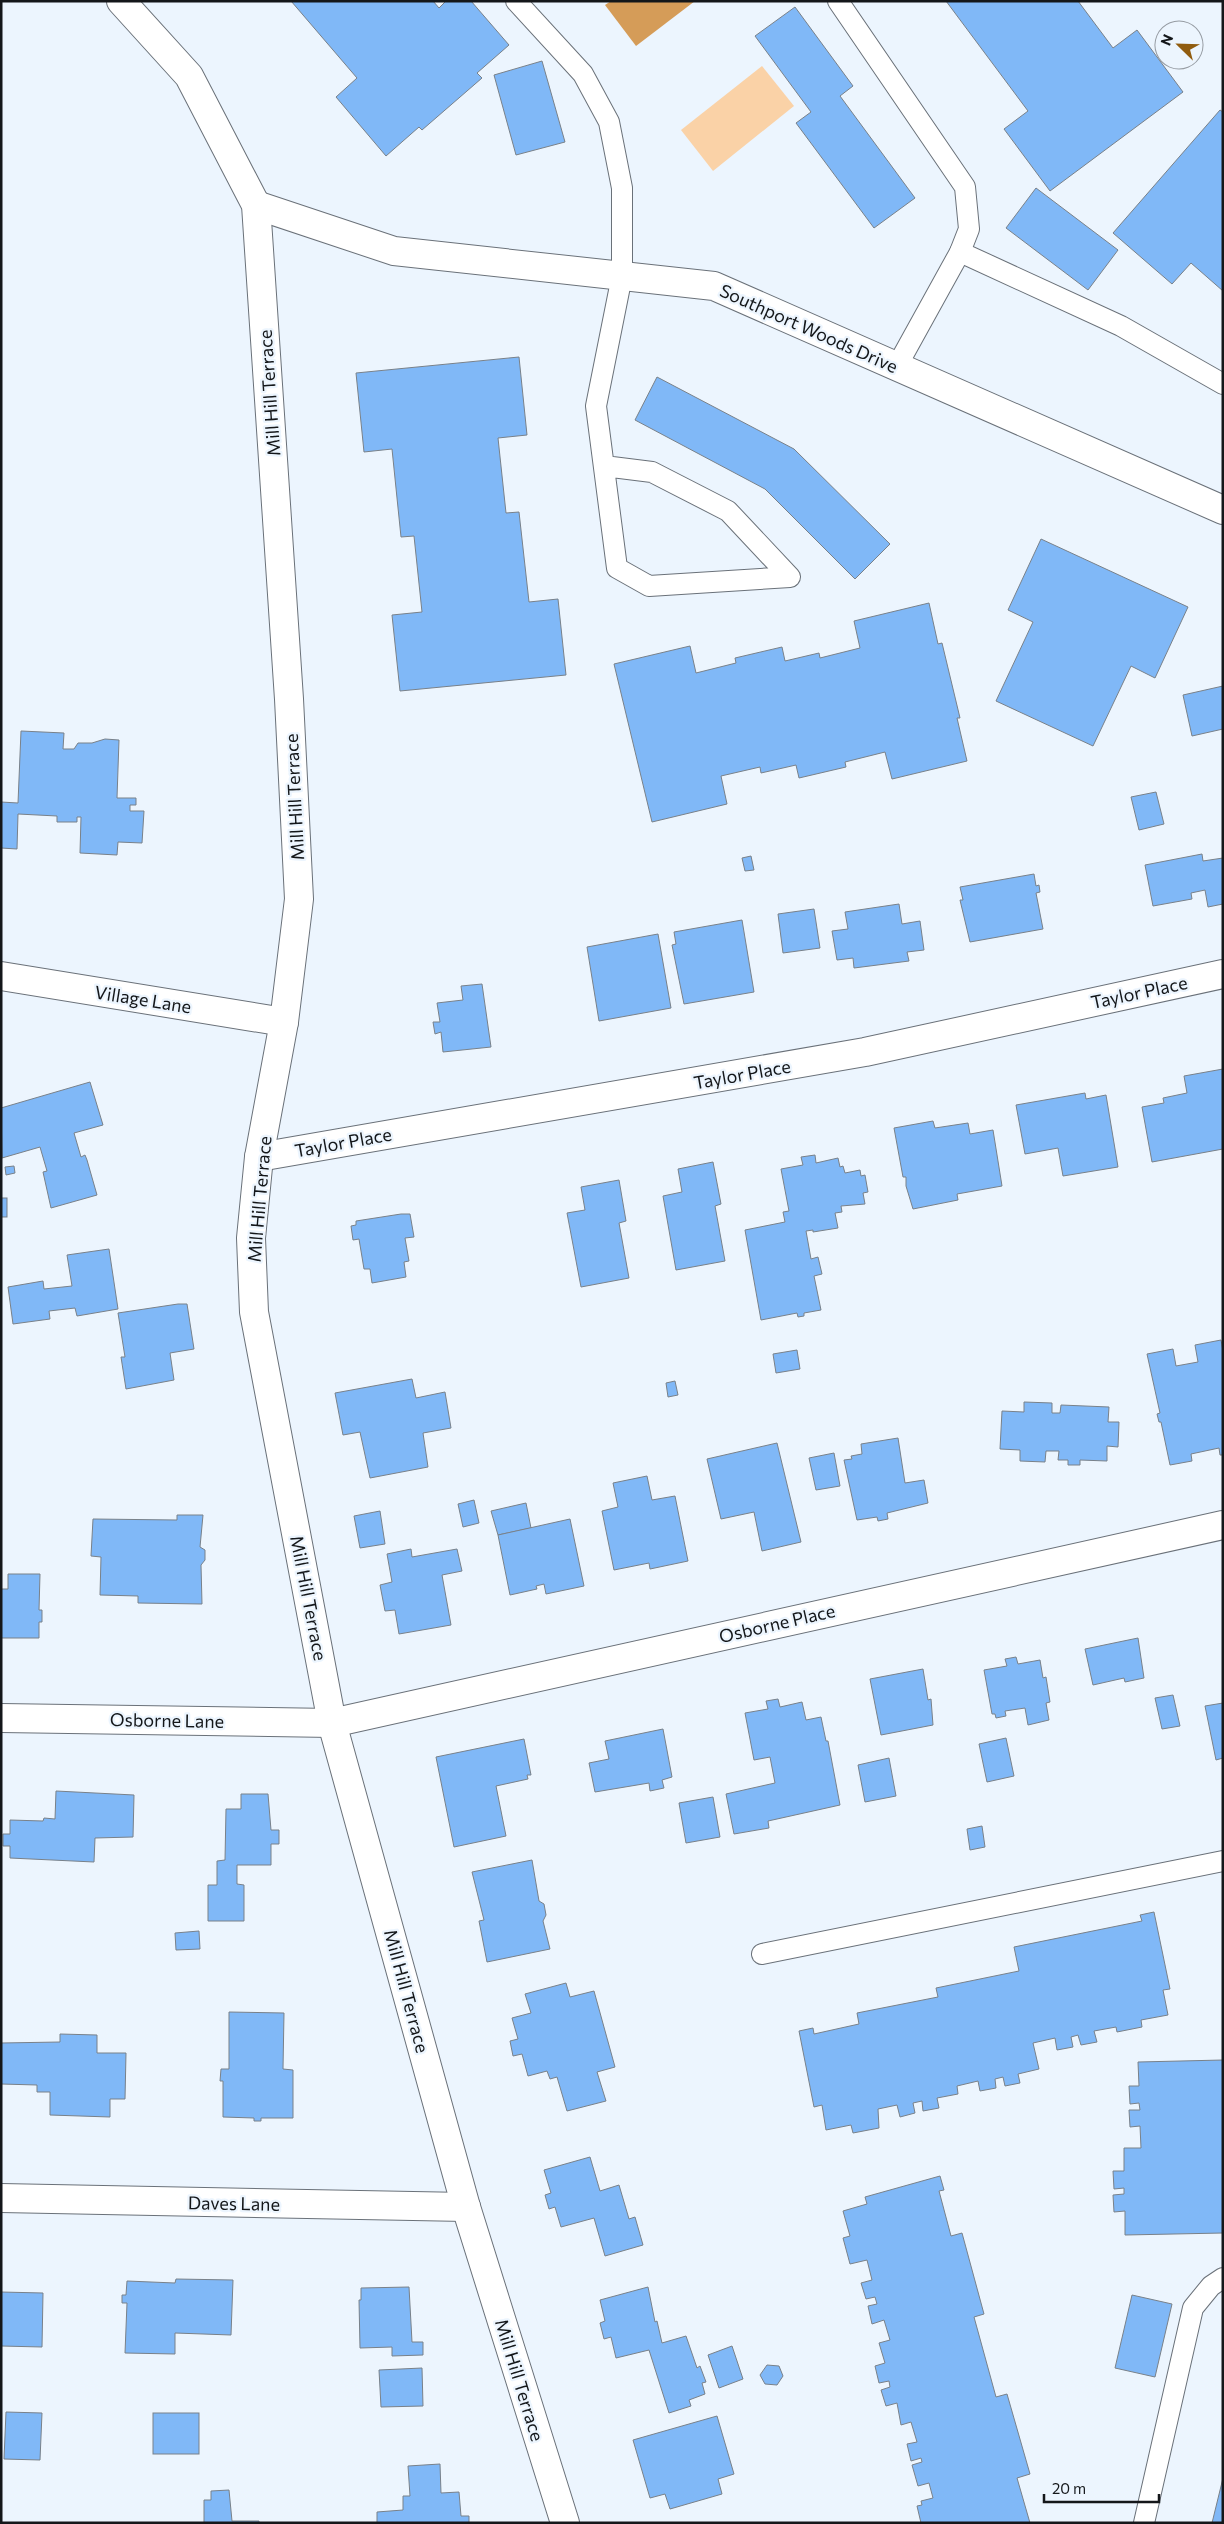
<svg xmlns="http://www.w3.org/2000/svg" width="1224" height="2524" viewBox="0 0 1224 2524" font-family="Commissioner,sans-serif">
  <style>
    .green { fill: #fad2a7 }
    .water { fill: #d59c58 }
    .building { fill: #80b8f7; stroke: #798189 }
    .lines { fill: none; stroke-linecap: round; stroke-linejoin: round }
    .service-casing { stroke: #6a7179; stroke-width: 22 }
    .minor-casing { stroke: #6a7179; stroke-width: 30 }
    .service { stroke: #fff; stroke-width: 20 }
    .minor { stroke: #fff; stroke-width: 28 }
    .labels { text-anchor: middle; dominant-baseline: central; stroke-width: 4.5; stroke-linejoin: round; paint-order: stroke }
    .street-label { font-size: 18px; fill: #14171a; stroke: #ecf5fe }
  </style>
  <rect width="100%" height="100%" fill="#ecf5fe"/>
  <path class="green" d="M762,66L794,106L713,171L681,130Z"/>
  <path class="water" d="M611,1H695L636,46L605,5Z"/>
  <g class="building">
    <path d="M291,1H433L439,8L446,1H471L509,45L477,73L482,78L422,130L419,127L386,156L336,97L357,78Z"/>
    <path d="M946,1H1078L1113,48L1137,30L1183,92L1050,191L1004,129L1028,111Z"/>
    <path d="M795,7L853,86L840,96L915,198L874,228L796,123L811,112L755,36Z"/>
    <path d="M542,61L565,142L516,155L494,75Z"/>
    <path d="M1220,110L1223,112V291L1191,263L1172,284L1113,233Z"/>
    <path d="M1036,188L1118,250L1088,290L1006,228Z"/>
    <path d="M519,357L527,435L498,438L506,513L519,512L529,602L558,599L566,675L400,691L392,615L422,612L414,536L401,537L392,449L364,452L356,373Z"/>
    <path d="M657,377L794,449L890,544L855,579L765,489L635,420Z"/>
    <path d="M1041,539L1188,607L1155,678L1131,666L1093,746L996,701L1033,622L1008,610Z"/>
    <path d="M929,603L938,644L942,643L960,718H957L967,761L892,779L885,752L845,762L846,767L799,778L796,765L761,773L760,767L721,776L727,804L652,822L614,664L690,646L696,673L736,663L735,658L782,647L785,661L819,653L820,658L860,648L854,621Z"/>
    <path d="M1223,686V729L1192,736L1183,695Z"/>
    <path d="M21,731L64,733L63,749H74L78,743H92L105,739L119,740L117,798H136V805H130V811H144L142,843L118,842L117,855L80,853L81,817H77V822H57V816L18,814L17,849L1,848V802L18,803Z"/>
    <path d="M1156,792L1164,824L1139,830L1131,797Z"/>
    <path d="M1202,854L1203,861L1223,858V904L1208,907L1205,890L1191,893L1192,899L1153,906L1145,865Z"/>
    <path d="M751,856L754,870L745,871L742,858Z"/>
    <path d="M1034,874L1036,886L1039,885L1040,892L1036,893L1043,929L970,942L960,900H963L960,887Z"/>
    <path d="M899,904L902,924L920,921L924,950L907,952L909,961L854,968L853,958L837,960L832,931L848,929L845,912Z"/>
    <path d="M814,909L820,948L783,953L778,914Z"/>
    <path d="M742,920L754,992L684,1004L672,945L676,944L674,932Z"/>
    <path d="M658,934L671,1008L599,1021L587,947Z"/>
    <path d="M482,984L491,1047L443,1052L441,1032L435,1034L433,1022H440L437,1003L463,1000L461,986Z"/>
    <path d="M1223,1069V1149L1152,1162L1142,1107L1164,1103L1163,1098L1187,1093L1184,1076Z"/>
    <path d="M90,1082L103,1125L74,1133L81,1157L85,1155L87,1160L97,1195L51,1208L43,1172L47,1171L40,1147L2,1158L1,1108Z"/>
    <path d="M1085,1093L1086,1099L1106,1095L1118,1167L1063,1176L1058,1148L1025,1154L1016,1105Z"/>
    <path d="M933,1121L935,1128L968,1123L970,1134L993,1130L1002,1186L957,1194L958,1200L913,1209L906,1186V1177H903L894,1128Z"/>
    <path d="M815,1155L816,1163L838,1158L840,1167L843,1166L845,1173L860,1170L861,1176L865,1175L868,1192L863,1193L865,1204L841,1206L842,1212L835,1213L838,1228L813,1232V1230L806,1231L811,1259L818,1257L822,1274L814,1276L821,1310L804,1313V1316L798,1317L797,1313L761,1320L745,1230L785,1222L783,1212L789,1211L781,1169L803,1165L801,1157Z"/>
    <path d="M713,1162L721,1204L715,1206L725,1261L676,1270L663,1196L682,1192L678,1169Z"/>
    <path d="M14,1166L15,1173L6,1175L5,1167Z"/>
    <path d="M619,1180L626,1221L619,1223L629,1278L581,1287L567,1213L585,1210L581,1187Z"/>
    <rect x="1" y="1198" width="6" height="19"/>
    <path d="M401,1214H410L414,1237L405,1238L409,1261L404,1262L406,1277L372,1283L370,1269H364L359,1239L353,1240L351,1226L356,1225V1221Z"/>
    <path d="M109,1249L118,1309L77,1316L75,1308L49,1311L50,1319L13,1324L8,1287L43,1281L44,1289L72,1286L67,1255Z"/>
    <path d="M178,1304H187L194,1349L170,1353L174,1380L126,1389L121,1357H125L118,1313Z"/>
    <path d="M1221,1340L1223,1351V1455H1220L1219,1448L1191,1454L1192,1461L1170,1465L1161,1422H1159L1157,1414L1160,1413L1147,1354L1173,1349L1176,1366L1198,1362L1195,1345Z"/>
    <path d="M797,1350L800,1369L776,1373L773,1354Z"/>
    <path d="M412,1379L416,1398L445,1392L451,1428L423,1433L428,1467L370,1478L360,1432L343,1435L335,1393Z"/>
    <path d="M675,1381L678,1395L668,1397L666,1383Z"/>
    <path d="M1024,1402L1052,1403V1413H1060L1061,1405L1109,1407L1108,1422H1119L1118,1447L1107,1446V1461L1080,1460V1465H1068V1460H1058L1059,1451H1046L1045,1462L1020,1461V1450L1000,1449L1002,1411L1024,1412Z"/>
    <path d="M898,1438L905,1483L924,1480L928,1503L887,1513L888,1519L878,1521L877,1517L857,1520L844,1460L852,1459L851,1456L862,1454L861,1444Z"/>
    <path d="M777,1443L801,1542L762,1551L754,1512L721,1519L707,1459Z"/>
    <path d="M834,1453L840,1486L816,1490L809,1458Z"/>
    <path d="M647,1476L652,1500L675,1496L688,1561L650,1569L649,1563L614,1570L602,1511L618,1507L613,1483Z"/>
    <path d="M474,1500L479,1523L463,1527L458,1504Z"/>
    <path d="M526,1503L531,1528L498,1535L491,1511Z"/>
    <path d="M380,1511L385,1544L360,1548L354,1516Z"/>
    <path d="M177,1515H203L200,1547L205,1550V1560L201,1565L202,1604L138,1603V1596L100,1595L101,1557L91,1556L93,1519L177,1520Z"/>
    <path d="M570,1519L584,1586L546,1594L544,1584L536,1586L537,1589L510,1595L498,1535Z"/>
    <path d="M411,1549L412,1557L457,1549L462,1571L442,1575L451,1625L399,1634L395,1610L385,1611L380,1585L392,1582L387,1554Z"/>
    <path d="M8,1574H40L39,1610H42V1622H39V1638H1V1589H8Z"/>
    <path d="M1138,1638L1144,1678L1125,1682L1124,1678L1093,1685L1085,1649Z"/>
    <path d="M1016,1657L1018,1664L1040,1660L1043,1678L1046,1677L1050,1702L1046,1703L1049,1720L1028,1725L1025,1708L1005,1711L1006,1716L996,1718L995,1714H992L984,1670L1007,1666L1005,1659Z"/>
    <path d="M923,1669L928,1700L931,1699L933,1725L881,1735L870,1679Z"/>
    <path d="M1173,1695L1180,1726L1162,1729L1155,1698Z"/>
    <path d="M778,1699L780,1707L802,1702L806,1720L821,1717L826,1741H828L840,1805L768,1821L769,1828L734,1834L726,1794L775,1783L770,1757L754,1760L745,1713L768,1709L766,1701Z"/>
    <path d="M1223,1703V1758L1216,1760L1205,1706Z"/>
    <path d="M663,1729L672,1777L662,1780L664,1788L650,1791L649,1783L595,1792L589,1763L609,1759L605,1741Z"/>
    <path d="M1006,1738L1014,1776L987,1782L979,1744Z"/>
    <path d="M524,1739L531,1775H527L528,1779L496,1786L506,1836L454,1847L436,1757Z"/>
    <path d="M889,1758L896,1796L865,1802L858,1765Z"/>
    <path d="M56,1791L134,1795L133,1837L95,1838L94,1862L10,1858V1846H3V1834H10V1820L43,1821L44,1818L55,1819Z"/>
    <path d="M241,1794H268L271,1830H279V1844H271V1865H237V1884L244,1885V1921H208V1885H217V1861L225,1860L226,1809H241Z"/>
    <path d="M713,1797L720,1837L686,1843L679,1803Z"/>
    <path d="M982,1826L985,1847L970,1850L967,1829Z"/>
    <path d="M532,1860L539,1901L544,1904L546,1915L543,1921L550,1949L487,1962L479,1921L484,1920L472,1872Z"/>
    <path d="M1154,1912L1170,1989L1163,1990L1168,2015L1141,2020L1142,2027L1117,2032L1116,2027L1094,2031L1097,2042L1081,2045L1078,2035L1071,2037L1073,2047L1057,2050L1055,2038L1033,2043L1039,2069L1018,2074L1020,2083L1005,2086L1003,2077L995,2079L996,2088L980,2091L978,2081L957,2086L958,2094L937,2098L939,2108L923,2111L922,2101L913,2103L915,2113L900,2117L897,2105L878,2109L879,2128L853,2133L851,2125L826,2130L822,2105L814,2107L799,2031L813,2028L814,2034L859,2024L857,2013L938,1997L936,1988L1019,1971L1014,1947L1142,1921L1140,1915Z"/>
    <path d="M199,1931L200,1949L176,1950L175,1933Z"/>
    <path d="M566,1983L570,1997L594,1991L615,2067L597,2072L606,2101L567,2111L557,2077L550,2079L547,2071L528,2076L522,2054L513,2056L510,2041L518,2039L512,2018L531,2013L525,1994Z"/>
    <path d="M229,2012L284,2013L283,2069L293,2070V2118H261V2121H254V2118L223,2117V2081H220L221,2069H229Z"/>
    <path d="M60,2034L97,2035V2053H126L125,2099H110V2117L50,2115V2092H37V2085L1,2084V2043L60,2042Z"/>
    <path d="M1223,2060V2233L1125,2235V2211L1114,2212L1113,2195L1124,2194V2188L1114,2189L1113,2171H1124V2148H1141L1140,2126L1130,2127L1129,2110H1140L1139,2103L1130,2104L1129,2086H1139L1138,2062Z"/>
    <path d="M590,2157L600,2191L619,2185L629,2219L635,2217L643,2245L605,2256L594,2218L561,2227L555,2207L549,2209L545,2195L551,2193L544,2170Z"/>
    <path d="M940,2176L944,2190L939,2191L951,2236L962,2233L984,2314L974,2317L996,2397L1007,2394L1030,2474L1017,2478L1030,2523H1035H921L917,2506L922,2505L921,2501L933,2498L929,2483L918,2486L912,2465L922,2462L921,2458L911,2461L907,2444L917,2442L911,2422L901,2425L897,2403L886,2406L881,2390L890,2387L889,2381L879,2383L875,2366L885,2363L879,2343L890,2340L884,2320L872,2324L868,2306L877,2304L875,2297L866,2299L861,2283L872,2280L867,2260L850,2264L843,2238L850,2236L843,2211L867,2204L865,2197Z"/>
    <path d="M176,2279L233,2280L231,2335L175,2333V2354L125,2353L127,2303H122V2295H126L127,2281L175,2283Z"/>
    <path d="M409,2287L412,2342H423V2355L392,2356V2347L360,2348L359,2300H361V2288Z"/>
    <path d="M648,2287L655,2322L657,2321L662,2343L686,2336L697,2368L700,2366L706,2382L702,2383L705,2394L689,2400L691,2406L669,2413L649,2350L616,2358L611,2337L604,2339L600,2323L605,2321L600,2300Z"/>
    <path d="M1,2292L43,2293L42,2347L1,2346Z"/>
    <path d="M1132,2295L1172,2304L1155,2377L1115,2368Z"/>
    <path d="M732,2346L743,2379L719,2388L708,2355Z"/>
    <path d="M767,2365L779,2366L783,2376L777,2385L765,2384L760,2375Z"/>
    <path d="M422,2368L423,2406L381,2407L379,2370Z"/>
    <path d="M6,2412L42,2413L40,2460L4,2459Z"/>
    <rect x="153" y="2413" width="46" height="41"/>
    <path d="M717,2416L734,2474L718,2479L722,2494L670,2509L665,2494L650,2498L633,2440Z"/>
    <path d="M440,2464L441,2493L459,2492L461,2516H469V2523H373H377V2512L403,2510V2496H410L408,2466Z"/>
    <path d="M1223,2478V2523H1212Z"/>
    <path d="M229,2490L232,2521H259V2523H204V2500H211V2491Z"/>
  </g>
  <g class="lines">
    <defs>
      <g id="service">
        <path d="M516,1L583,74L609,122L622,188V276L596,406L617,568L649,586L790,577L728,511L652,472L604,466"/>
        <path d="M838,1L965,187L969,229L960,252L897,366"/>
        <path d="M960,252L1121,326L1223,384"/>
        <path d="M762,1954L1223,1861"/>
        <path d="M1144,2523L1193,2308L1211,2286L1223,2278"/>
      </g>
      <g id="minor">
        <path d="M121,1L189,76L256,205L289,699L299,899L284,1022L259,1157L251,1238L254,1312L332,1723L466,2207L565,2523"/>
        <path d="M256,205L394,251L714,286L1223,510"/>
        <path d="M1,976L284,1022"/>
        <path d="M259,1157L865,1052L1223,974"/>
        <path d="M1,1718L332,1723L1223,1525"/>
        <path d="M1,2198L466,2207"/>
      </g>
    </defs>
    <use href="#service" class="service-casing"/>
    <use href="#minor" class="minor-casing"/>
    <use href="#service" class="service"/>
    <use href="#minor" class="minor"/>
  </g>
  <g class="labels">
    <g class="street-label">
      <text transform="translate(809 328) rotate(24)">Southport Woods Drive</text>
      <text transform="translate(269 393) rotate(-94)">Mill Hill Terrace</text>
      <text transform="translate(294 797) rotate(-93)">Mill Hill Terrace</text>
      <text transform="translate(1139 992) rotate(-12)">Taylor Place</text>
      <text transform="translate(143 999) rotate(9)">Village Lane</text>
      <text transform="translate(742 1074) rotate(-10)">Taylor Place</text>
      <text transform="translate(343 1142) rotate(-10)">Taylor Place</text>
      <text transform="translate(259 1199) rotate(-85)">Mill Hill Terrace</text>
      <text transform="translate(309 1598) rotate(79)">Mill Hill Terrace</text>
      <text transform="translate(777 1623) rotate(-13)">Osborne Place</text>
      <text transform="translate(167 1720) rotate(1)">Osborne Lane</text>
      <text transform="translate(407 1991) rotate(75)">Mill Hill Terrace</text>
      <text transform="translate(234 2203) rotate(1)">Daves Lane</text>
      <text transform="translate(520 2380) rotate(73)">Mill Hill Terrace</text>
    </g>
  </g>
  <rect width="1224" height="2524" fill="none" stroke="#14171a" stroke-width="5"/>
  <g transform="translate(1179 45) rotate(293)"><circle r="24" fill="#ecf5fe" stroke="#969ca3"/>
  <path d="M0-4L9 19L0 12L-9 19Z" fill="#905c0f"/>
  <text y="-8" font-size="14" font-weight="bold" text-anchor="middle" fill="#14171a">N</text>
  </g>
  <path d="M1044 2494v8h115v-8" fill="none" stroke="#14171a" stroke-width="2.5"/>
  <text x="1052" y="2494" font-size="15" fill="#14171a" stroke="#ecf5fe" stroke-width="4" paint-order="stroke">20 m</text>
</svg>
